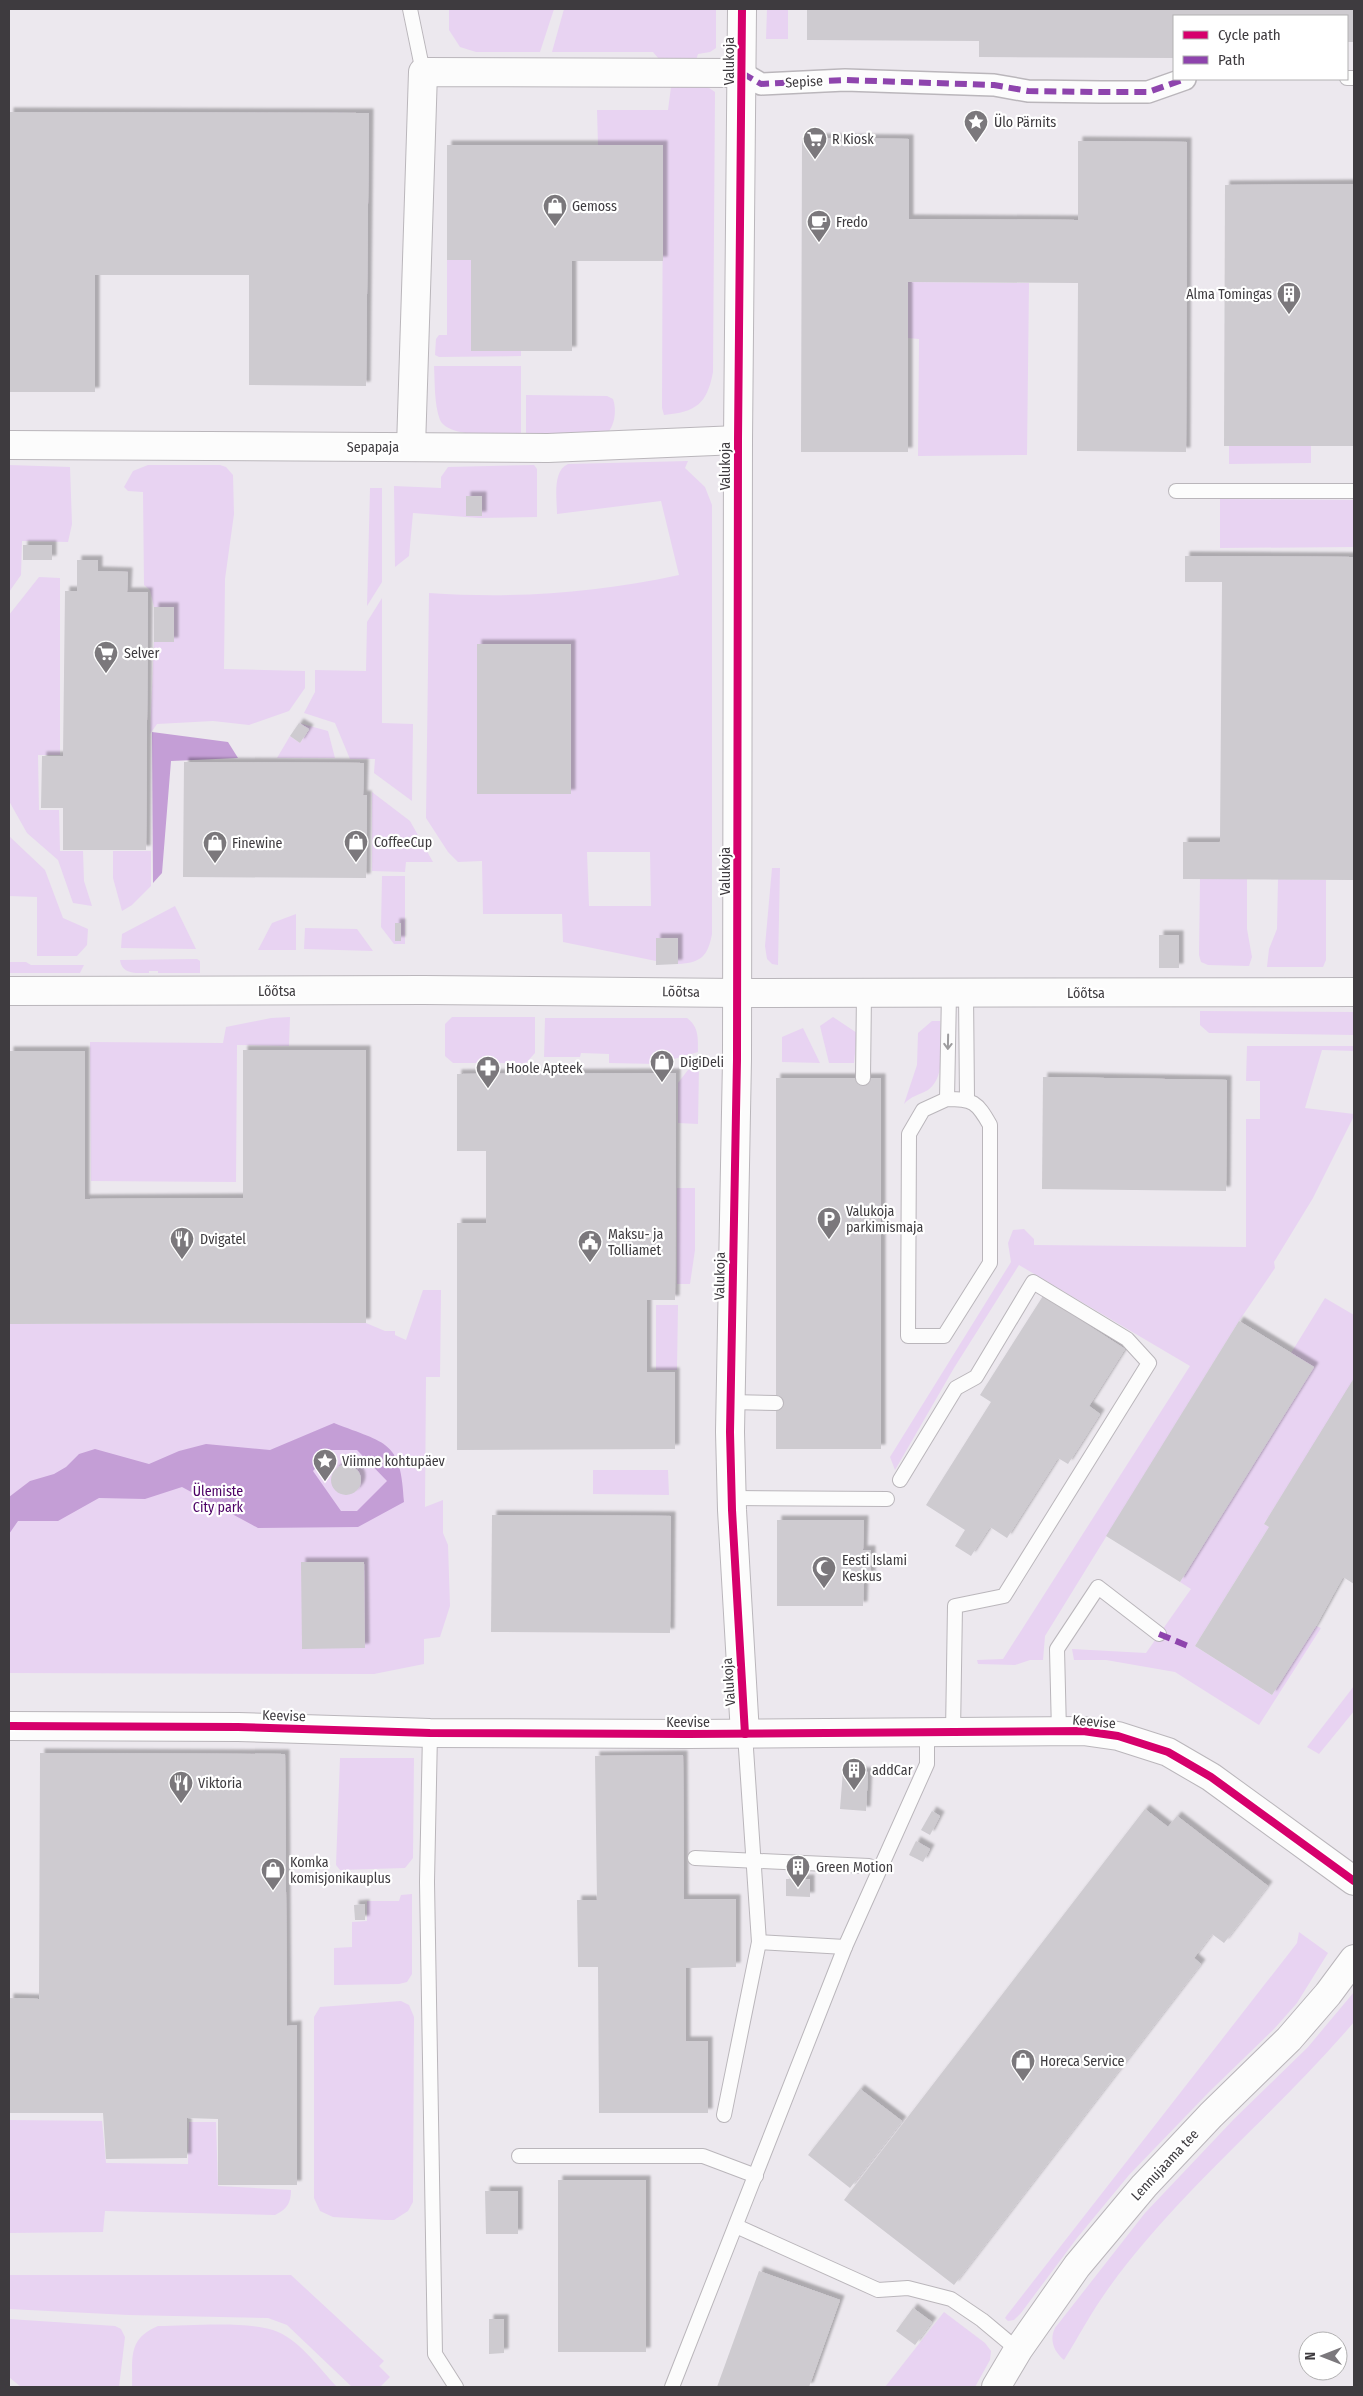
<svg xmlns="http://www.w3.org/2000/svg" width="1363" height="2396" viewBox="0 0 1363 2396" font-family="'Fira Sans Condensed',sans-serif">
  <style>
    .green { fill: #e8d3f2; fill-rule: evenodd }
    .water { fill: #c49ed6; fill-rule: evenodd }
    .building { fill: #cecbd0; filter: url(#shadow) }
    .lines { fill: none; stroke-linecap: round; stroke-linejoin: round }
    .service-casing { stroke: #bab6bb; stroke-width: 16 }
    .pedestrian-casing { stroke: #bab6bb; stroke-width: 24 }
    .minor-casing { stroke: #bab6bb; stroke-width: 30 }
    .service { stroke: #fcfcfc; stroke-width: 14 }
    .pedestrian { stroke: #fcfcfc; stroke-width: 21 }
    .minor { stroke: #fcfcfc; stroke-width: 28 }
    .quiet { stroke: #8e44ad; stroke-width: 6; stroke-dasharray: 12 6; stroke-linecap: butt }
    .cycleway-casing { stroke: #fff; stroke-width: 11 }
    .cycleway { stroke: #d6006c; stroke-width: 8 }
    .oneway { stroke: #9d9c9e }
    .labels { text-anchor: middle; dominant-baseline: central; stroke-width: 4.5; stroke-linejoin: round; paint-order: stroke }
    .street-label { font-size: 14px; fill: #3e3b3f; stroke: #fff }
    .poi-label { font-size: 14px; fill: #3e3b3f; stroke: #fff; text-anchor: start }
    .park-label { font-size: 14px; fill: #4c0065; stroke: #fff }
  </style>
  <defs>
    <filter id="shadow"><feDropShadow dx="4.5" dy="-4.5" stdDeviation="1" flood-color="#0004"/></filter>
  </defs>
  <rect width="100%" height="100%" fill="#ece8ee"/>
  <g class="green">
    <path d="M449,9H554L540,52H476L460,47L449,30Z"/>
    <path d="M564,9H716V48L710,52L698,54L696,60L659,59L653,52H552Z"/>
    <path d="M767,9H788V39H766Z"/>
    <path d="M677,85L706,86L715,92L713,372C707,404 696,412 664,415L662,408L663,146L598,145L597,110H668L671,87Z"/>
    <path d="M447,260H471V350L521,351V356L439,357L435,355L436,339L439,335H447Z"/>
    <path d="M908,282L1029,283L1027,455L918,456L919,339L908,338Z"/>
    <path d="M434,366H521V435C502,434 449,439 440,420C434,404 435,382 434,366Z"/>
    <path d="M526,395L607,396L613,399C617,410 615,430 603,436L526,434Z"/>
    <path d="M1229,446H1311V463L1229,464Z"/>
    <path d="M688,461L685,468L705,487L712,505V934C708,956 701,963 678,964V938H656V961L563,942L562,914H483L482,861L458,862L448,852L426,818L429,593C515,599 595,593 679,575L661,501L557,514C557,499 552,471 568,464ZM478,644H571L570,794H477ZM587,852H650L651,906H589Z"/>
    <path d="M9,465L70,467L72,524L68,542L22,541L21,575L9,592Z"/>
    <path d="M148,465H220L226,467L233,475L234,514L225,579L224,669L305,671V688L289,711L249,725L213,721L157,724L150,734L154,642H174V607H154L150,590L144,585L143,492L128,491L124,487L133,471Z"/>
    <path d="M534,465L537,469V517L479,518L413,513L409,556L395,567L394,486L441,488V477L448,467Z"/>
    <path d="M370,488H382V582L367,606Z"/>
    <path d="M1220,499L1354,500V547L1220,548Z"/>
    <path d="M39,577L60,578V755H38L39,810H59L60,851H83L84,881L92,906L73,903L58,860L27,833L9,801V615Z"/>
    <path d="M382,598V723L413,724L412,801L374,773L375,759H350L335,723L304,713L315,692V670L366,671L367,622Z"/>
    <path d="M299,723L328,731L335,758H277L290,736L300,743L309,730Z"/>
    <path d="M372,792L410,821L433,862H406L405,872L372,871Z"/>
    <path d="M9,836L45,870L63,918L88,929L87,945L77,956H37V897L9,896Z"/>
    <path d="M113,851H151V886L132,905L122,911L113,878Z"/>
    <path d="M772,868H780L778,965L772,964L767,959L765,946Z"/>
    <path d="M382,876H405V944H394L381,927Z"/>
    <path d="M1200,879H1247V929L1252,957L1249,966L1208,965L1201,962L1199,955Z"/>
    <path d="M1278,879L1326,880V960L1323,967H1267L1269,949L1277,929Z"/>
    <path d="M175,906L196,949L121,948L122,934Z"/>
    <path d="M296,914V950H258L272,923Z"/>
    <path d="M305,928L357,929L373,951L304,949Z"/>
    <path d="M197,959L200,961V973H158V971H149V973C137,973 122,975 120,960Z"/>
    <path d="M9,962H26L31,965H84L80,973H9Z"/>
    <path d="M1200,1011L1354,1012V1035L1209,1033L1200,1025Z"/>
    <path d="M290,1017L289,1046L237,1045L236,1182L91,1181L90,1042L223,1043L226,1027L271,1018Z"/>
    <path d="M452,1017H535V1053L526,1063H453L445,1056V1024Z"/>
    <path d="M833,1017L857,1033L854,1063H829L820,1026Z"/>
    <path d="M545,1018H687C699,1027 698,1038 698,1052L657,1064L609,1063V1054L581,1053L580,1057H544Z"/>
    <path d="M932,1021H940C940,1041 947,1077 928,1090C919,1095 911,1096 904,1104L917,1065L918,1033Z"/>
    <path d="M803,1028L820,1063L782,1062V1037Z"/>
    <path d="M1247,1046H1354V1051L1322,1050L1305,1108L1354,1114V1116L1313,1198L1274,1262L1275,1268L1239,1321L1045,1636L1043,1660H1030L1015,1665L978,1664L977,1660L1003,1659L1190,1366L1019,1265L954,1368L895,1470L890,1457L1011,1262L1008,1243L1013,1230L1024,1229L1034,1239V1245L1246,1247V1119H1260V1081H1246Z"/>
    <path d="M699,1067L698,1124L678,1123V1083L688,1070Z"/>
    <path d="M677,1188H695V1250L690,1284H677Z"/>
    <path d="M423,1290H441L440,1377H426L425,1507L443,1500V1533L448,1545L450,1606L440,1637L424,1639V1664L374,1674L9,1673V1324L366,1323L385,1331H395V1335L406,1340Z"/>
    <path d="M1325,1298L1354,1315V1380L1264,1524L1269,1527L1195,1646L1272,1695L1316,1626L1321,1628L1259,1725L1175,1672L1106,1660H1074L1072,1649L1146,1653L1191,1589L1180,1582L1314,1367L1291,1353Z"/>
    <path d="M656,1305H678L677,1370H656Z"/>
    <path d="M593,1470H668L669,1495L593,1494Z"/>
    <path d="M1354,1686V1711L1319,1754L1307,1747Z"/>
    <path d="M340,1758H414L413,1858L405,1868L340,1870L336,1865Z"/>
    <path d="M412,1894V1974L407,1982L399,1984L334,1985V1948L352,1947V1922L367,1921V1901H399L401,1895Z"/>
    <path d="M1299,1932L1328,1953L1297,2003L1274,2029L1209,2092L1129,2175L1077,2238L1021,2313L1014,2320L1008,2321L1005,2318L1007,2315L1297,1943Z"/>
    <path d="M1354,1992V2022C1276,2114 1179,2190 1108,2289C1092,2311 1079,2336 1064,2360C1054,2352 1049,2340 1055,2328L1145,2213L1234,2119L1308,2047Z"/>
    <path d="M401,2001L409,2005L414,2017L413,2202L408,2211L394,2220H385L333,2217L320,2211L314,2198V2017L320,2007Z"/>
    <path d="M9,2120L102,2121L106,2163L188,2164L189,2122H216L218,2186L291,2190C291,2203 287,2209 275,2215L105,2211L103,2232L9,2233Z"/>
    <path d="M9,2275H291L384,2361L379,2366L390,2377L380,2387H352L287,2325L268,2318L128,2315L9,2309Z"/>
    <path d="M944,2312L985,2343L991,2351L990,2360L975,2387H885Z"/>
    <path d="M9,2319L115,2326L121,2329L125,2337L119,2387H21L9,2377Z"/>
    <path d="M158,2326C189,2326 251,2320 278,2332C301,2342 320,2369 337,2387H132C133,2358 127,2339 158,2326Z"/>
  </g>
  <g class="water">
    <path d="M152,732L228,742L238,758L171,761L162,873L153,883Z"/>
    <path d="M334,1423C387,1444 401,1440 404,1502L358,1527L258,1528L182,1487L145,1499L99,1498L58,1521H18L9,1534V1497L30,1481L54,1474L66,1467L79,1454L95,1449L149,1464L179,1451L206,1444L270,1450ZM331,1450H357L387,1481L357,1511H341L313,1471Z"/>
  </g>
  <g class="building">
    <path d="M807,9H1354V42H1347V16H1174V58L979,57V41L807,40Z"/>
    <path d="M9,112L369,113L366,386L249,385V275H95V392H9Z"/>
    <path d="M802,138L909,139V219L1078,220V141L1187,142L1186,452L1077,451L1078,283L908,282V452H801Z"/>
    <path d="M447,145H663V261H572V351H471V260H447Z"/>
    <path d="M1354,184V446H1224L1225,185Z"/>
    <rect x="466" y="496" width="16" height="20"/>
    <rect x="23" y="545" width="29" height="15"/>
    <path d="M1185,556L1354,557V880L1183,879V842H1220L1222,582H1185Z"/>
    <path d="M77,560H98V571L128,572L127,592H148L146,850H63V808H41L42,756H63L65,591H77Z"/>
    <rect x="154" y="607" width="20" height="35"/>
    <rect x="477" y="644" width="94" height="150"/>
    <path d="M299,723L309,729L300,743L290,736Z"/>
    <path d="M184,762L364,763L363,795H367L366,878L183,877Z"/>
    <rect x="395" y="923" width="6" height="18"/>
    <rect x="1159" y="935" width="20" height="33"/>
    <path d="M656,938H678V964L656,965Z"/>
    <path d="M243,1050H366V1323L9,1324V1051H85V1199L243,1198Z"/>
    <path d="M676,1073L675,1300H647V1372H675V1449L457,1450V1223H486V1151H457V1074Z"/>
    <path d="M1043,1077L1227,1080L1226,1191L1042,1189Z"/>
    <rect x="776" y="1078" width="105" height="371"/>
    <path d="M1043,1296L1125,1349L1089,1406L1100,1414L1068,1464L1058,1458L1007,1538L990,1527L971,1556L955,1546L965,1530L926,1505L991,1402L980,1395Z"/>
    <path d="M1239,1321L1314,1367L1180,1582L1106,1536Z"/>
    <path d="M1354,1378V1584L1343,1577L1316,1626L1272,1695L1195,1646L1269,1527L1264,1524Z"/>
    <circle cx="346" cy="1480" r="15"/>
    <path d="M492,1515L671,1516L670,1633L491,1632Z"/>
    <path d="M777,1520H864L863,1550H871V1576H864L863,1606H777Z"/>
    <path d="M301,1562H364L365,1648L302,1649Z"/>
    <path d="M40,1753L285,1754L287,2026L297,2025V2185H218V2119L187,2118V2158L106,2159L103,2113H9V1998L39,1999Z"/>
    <path d="M683,1755L684,1899H736V1967L686,1968V2041H708V2113H599L598,1967H578L577,1900H597L595,1756Z"/>
    <path d="M843,1771L868,1772L866,1811L840,1809Z"/>
    <path d="M1145,1809L1168,1827L1177,1816L1268,1886L1224,1943L1212,1934L1194,1958L1201,1964L954,2285L844,2200Z"/>
    <path d="M932,1811L940,1816L930,1835L921,1830Z"/>
    <path d="M916,1841L930,1849L923,1862L909,1855Z"/>
    <path d="M786,1879H810V1897L786,1896Z"/>
    <path d="M365,1904V1920H355L354,1905Z"/>
    <path d="M860,2089L902,2121L850,2188L808,2155Z"/>
    <rect x="558" y="2180" width="88" height="172"/>
    <path d="M485,2191H518V2234H486Z"/>
    <path d="M759,2271L840,2300L809,2387H717Z"/>
    <path d="M913,2308L932,2322L915,2345L896,2331Z"/>
    <path d="M489,2319H504V2353L489,2354Z"/>
  </g>
  <g class="lines">
    <defs>
      <g id="service">
        <path d="M410,9L423,72"/>
        <path d="M1347,78H1354"/>
        <path d="M1176,491H1354"/>
        <path d="M966,993L967,1099"/>
        <path d="M863,1078L864,993"/>
        <path d="M947,1099C973,1099 977,1102 990,1125V1263L944,1336H908L909,1134L923,1110Z"/>
        <path d="M947,1099L949,993"/>
        <path d="M730,1402L776,1403"/>
        <path d="M900,1480L956,1388L976,1377L1033,1282L1127,1339L1149,1363L1004,1596L955,1606L953,1732"/>
        <path d="M731,1498L887,1499"/>
        <path d="M1059,1732L1057,1649L1098,1587L1159,1634"/>
        <path d="M430,1733L427,1882L435,2354L456,2387"/>
        <path d="M745,1734L759,1942"/>
        <path d="M695,1858L869,1866"/>
        <path d="M724,2115L759,1942L845,1947"/>
        <path d="M519,2156H703L756,2176"/>
        <path d="M736,2226L878,2290L908,2288L951,2299L982,2320L1018,2350"/>
        <path d="M672,2387L845,1947L927,1764V1733"/>
      </g>
      <path id="pedestrian" d="M742,73L761,84L845,80L994,85L1028,91L1101,92H1148L1185,79"/>
      <g id="minor">
        <path d="M742,9L738,440L737,1059L730,1432L732,1510L745,1734"/>
        <path d="M9,445L548,448L738,440"/>
        <path d="M411,447L423,72L742,73"/>
        <path d="M9,991L423,990L737,993L1354,992"/>
        <path d="M9,1726L238,1727L430,1733L688,1734L1083,1731L1118,1736L1168,1752L1211,1777L1354,1881"/>
        <path d="M996,2387L1018,2350L1077,2266L1144,2186L1211,2115L1289,2039L1328,1994L1354,1959"/>
      </g>
    </defs>
    <use href="#service" class="service-casing"/>
    <use href="#pedestrian" class="pedestrian-casing"/>
    <use href="#minor" class="minor-casing"/>
    <use href="#service" class="service"/>
    <use href="#pedestrian" class="pedestrian"/>
    <use href="#minor" class="minor"/>
    <g class="quiet">
      <path d="M742,73L761,84L845,80L994,85L1028,91L1101,92H1148L1185,79"/>
      <path d="M1159,1634L1188,1646"/>
    </g>
    <defs>
      <g id="cycleway">
        <path d="M742,9L738,440L737,1059L730,1432L732,1510L745,1734"/>
        <path d="M9,1726L238,1727L430,1733L688,1734L1083,1731L1118,1736L1168,1752L1211,1777L1354,1881"/>
      </g>
    </defs>
    <use href="#cycleway" class="cycleway-casing"/>
    <use href="#cycleway" class="cycleway"/>
  </g>
  <defs><path id="oneway-shaft" d="M-6 0H5M1.5-3L5.5 0L1.5 3" fill="none" stroke-width="1.6" stroke-linecap="round" stroke-linejoin="round" transform="scale(1.25)"/></defs>
  <use class="oneway" href="#oneway-shaft" transform="translate(948 1042) rotate(91)"/>
  <defs>
    <symbol id="sight-pin" viewBox="-11 -11 22 30"><path d="M0 17L-7.5 6A9.5 9.5 0 1 1 7.5 6Z" fill="#7b787c" stroke="#fff"/><path d="M0-6L1.8-2.2L6-1.7L2.9 1.2L3.7 5.4L0 3.3L-3.7 5.4L-2.9 1.2L-6-1.7L-1.8-2.2Z" fill="#fff"/></symbol>
    <symbol id="supermarket-pin" viewBox="-11 -11 22 30"><path d="M0 17L-7.5 6A9.5 9.5 0 1 1 7.5 6Z" fill="#7b787c" stroke="#fff"/><path d="M-6-5.5h2.5l.6 2H6L4.5 2H-2.5L-4.4-4H-6ZM-1.5 3.2a1.3 1.3 0 1 0 .1 0ZM3 3.2a1.3 1.3 0 1 0 .1 0Z" fill="#fff"/></symbol>
    <symbol id="shop-pin" viewBox="-11 -11 22 30"><path d="M0 17L-7.5 6A9.5 9.5 0 1 1 7.5 6Z" fill="#7b787c" stroke="#fff"/><path d="M-5-2.5h2.3a2.7 3.5 0 0 1 5.4 0H5L5.5 6h-11ZM-1.5-2.5h3a1.5 2.3 0 0 0-3 0Z" fill="#fff"/></symbol>
    <symbol id="cafe-pin" viewBox="-11 -11 22 30"><path d="M0 17L-7.5 6A9.5 9.5 0 1 1 7.5 6Z" fill="#7b787c" stroke="#fff"/><path d="M-5.5-4.5H6V0H3Q3 3.5 0 3.5H-2.5Q-5.5 3.5-5.5 0ZM3-3.2v2h1.7v-2ZM-6 4.5H4V6H-6Z" fill="#fff"/></symbol>
    <symbol id="building-pin" viewBox="-11 -11 22 30"><path d="M0 17L-7.5 6A9.5 9.5 0 1 1 7.5 6Z" fill="#7b787c" stroke="#fff"/><path d="M-4-6H4V6H1V3H-1V6H-4ZM-2.5-4.3h1.7v1.8h-1.7ZM.8-4.3h1.7v1.8H.8ZM-2.5-1h1.7V.8h-1.7ZM.8-1h1.7V.8H.8Z" fill="#fff"/></symbol>
    <symbol id="pharmacy-pin" viewBox="-11 -11 22 30"><path d="M0 17L-7.5 6A9.5 9.5 0 1 1 7.5 6Z" fill="#7b787c" stroke="#fff"/><path d="M-2-6h4v4h4v4h-4v4h-4v-4h-4v-4h4Z" fill="#fff"/></symbol>
    <symbol id="parking-pin" viewBox="-11 -11 22 30"><path d="M0 17L-7.5 6A9.5 9.5 0 1 1 7.5 6Z" fill="#7b787c" stroke="#fff"/><path d="M-3.5-5.5H1a3.5 3.5 0 0 1 0 7H-1V5.5H-3.5ZM-1-3.4V-.6H.8a1.4 1.4 0 0 0 0-2.8Z" fill="#fff"/></symbol>
    <symbol id="restaurant-pin" viewBox="-11 -11 22 30"><path d="M0 17L-7.5 6A9.5 9.5 0 1 1 7.5 6Z" fill="#7b787c" stroke="#fff"/><path d="M-5-6h1v4h1v-4h1v4h1v-4h1v5L-1.5 .5V6h-2V.5L-5-1ZM5-6V6H3V1.5H1.5Q1.5-4 5-6Z" fill="#fff"/></symbol>
    <symbol id="civic-pin" viewBox="-11 -11 22 30"><path d="M0 17L-7.5 6A9.5 9.5 0 1 1 7.5 6Z" fill="#7b787c" stroke="#fff"/><path d="M-.6-6.5H3V-4.5H.6V-3L4-1V1h2V6H-6V1h2V-1L-.6-3ZM-1.2 2.5V6h2.4V2.5Z" fill="#fff"/></symbol>
    <symbol id="mosque-pin" viewBox="-11 -11 22 30"><path d="M0 17L-7.5 6A9.5 9.5 0 1 1 7.5 6Z" fill="#7b787c" stroke="#fff"/><path d="M3.5-4.9A6 6 0 1 0 3.5 4.9A5 5 0 1 1 3.5-4.9Z" fill="#fff"/></symbol>
  </defs>
  <g fill-rule="evenodd">
    <use href="#sight-pin" x="962" y="108" width="28" height="38"/>
    <use href="#supermarket-pin" x="801" y="125" width="28" height="38"/>
    <use href="#shop-pin" x="541" y="192" width="28" height="38"/>
    <use href="#cafe-pin" x="805" y="208" width="28" height="38"/>
    <use href="#building-pin" x="1275" y="280" width="28" height="38"/>
    <use href="#supermarket-pin" x="92" y="639" width="28" height="38"/>
    <use href="#shop-pin" x="342" y="828" width="28" height="38"/>
    <use href="#shop-pin" x="201" y="829" width="28" height="38"/>
    <use href="#shop-pin" x="648" y="1048" width="28" height="38"/>
    <use href="#pharmacy-pin" x="474" y="1054" width="28" height="38"/>
    <use href="#parking-pin" x="815" y="1205" width="28" height="38"/>
    <use href="#restaurant-pin" x="168" y="1225" width="28" height="38"/>
    <use href="#civic-pin" x="576" y="1228" width="28" height="38"/>
    <use href="#sight-pin" x="311" y="1447" width="28" height="38"/>
    <use href="#mosque-pin" x="810" y="1554" width="28" height="38"/>
    <use href="#building-pin" x="840" y="1756" width="28" height="38"/>
    <use href="#restaurant-pin" x="167" y="1769" width="28" height="38"/>
    <use href="#building-pin" x="784" y="1853" width="28" height="38"/>
    <use href="#shop-pin" x="259" y="1856" width="28" height="38"/>
    <use href="#shop-pin" x="1009" y="2047" width="28" height="38"/>
  </g>
  <g class="labels">
    <g class="street-label">
      <text transform="translate(729 61) rotate(-90)">Valukoja</text>
      <text transform="translate(804 82) rotate(-3)">Sepise</text>
      <text x="373" y="447">Sepapaja</text>
      <text transform="translate(725 466) rotate(-90)">Valukoja</text>
      <text transform="translate(725 871) rotate(-90)">Valukoja</text>
      <text x="277" y="991">Lõõtsa</text>
      <text transform="translate(681 992) rotate(1)">Lõõtsa</text>
      <text x="1086" y="993">Lõõtsa</text>
      <text transform="translate(720 1276) rotate(-89)">Valukoja</text>
      <text transform="translate(729 1682) rotate(-94)">Valukoja</text>
      <text transform="translate(284 1716) rotate(2)">Keevise</text>
      <text x="688" y="1722">Keevise</text>
      <text transform="translate(1094 1722) rotate(5)">Keevise</text>
      <text transform="translate(1165 2165) rotate(-47)">Lennujaama tee</text>
    </g>
    <g class="poi-label">
      <text x="994" y="122">Ülo Pärnits</text>
      <text x="832" y="139">R Kiosk</text>
      <text x="572" y="206">Gemoss</text>
      <text x="836" y="222">Fredo</text>
      <text x="1272" y="294" text-anchor="end">Alma Tomingas</text>
      <text x="124" y="653">Selver</text>
      <text x="374" y="842">CoffeeCup</text>
      <text x="232" y="843">Finewine</text>
      <text x="680" y="1062">DigiDeli</text>
      <text x="506" y="1068">Hoole Apteek</text>
      <text x="846" y="1211">Valukoja<tspan x="846" dy="16">parkimismaja</tspan></text>
      <text x="608" y="1234">Maksu- ja<tspan x="608" dy="16">Tolliamet</tspan></text>
      <text x="200" y="1239">Dvigatel</text>
      <text x="342" y="1461">Viimne kohtupäev</text>
      <text x="842" y="1560">Eesti Islami<tspan x="842" dy="16">Keskus</tspan></text>
      <text x="872" y="1770">addCar</text>
      <text x="198" y="1783">Viktoria</text>
      <text x="290" y="1862">Komka<tspan x="290" dy="16">komisjonikauplus</tspan></text>
      <text x="816" y="1867">Green Motion</text>
      <text x="1040" y="2061">Horeca Service</text>
    </g>
    <g class="park-label">
      <text x="218" y="1491">Ülemiste<tspan x="218" dy="16">City park</tspan></text>
    </g>
  </g>
  <rect width="1363" height="2396" fill="none" stroke="#3e3b3f" stroke-width="20"/>
  <rect x="1173" y="15" width="175" height="65" fill="#ffffff" stroke="#b2b1b2"/>
  <rect x="1183" y="31" width="25" height="8" fill="#d6006c" stroke="#b2b1b2"/>
  <text x="1218" y="40" font-size="15" fill="#3e3b3f">Cycle path</text>
  <rect x="1183" y="56" width="25" height="8" fill="#8e44ad" stroke="#b2b1b2"/>
  <text x="1218" y="65" font-size="15" fill="#3e3b3f">Path</text>
  <g transform="translate(1323 2356) rotate(270)"><circle r="24" fill="#ffffff" stroke="#b2b1b2"/>
  <path d="M0-4L9 19L0 12L-9 19Z" fill="#7b787c"/>
  <text y="-8" font-size="14" font-weight="bold" text-anchor="middle" fill="#3e3b3f">N</text>
  </g>
</svg>
